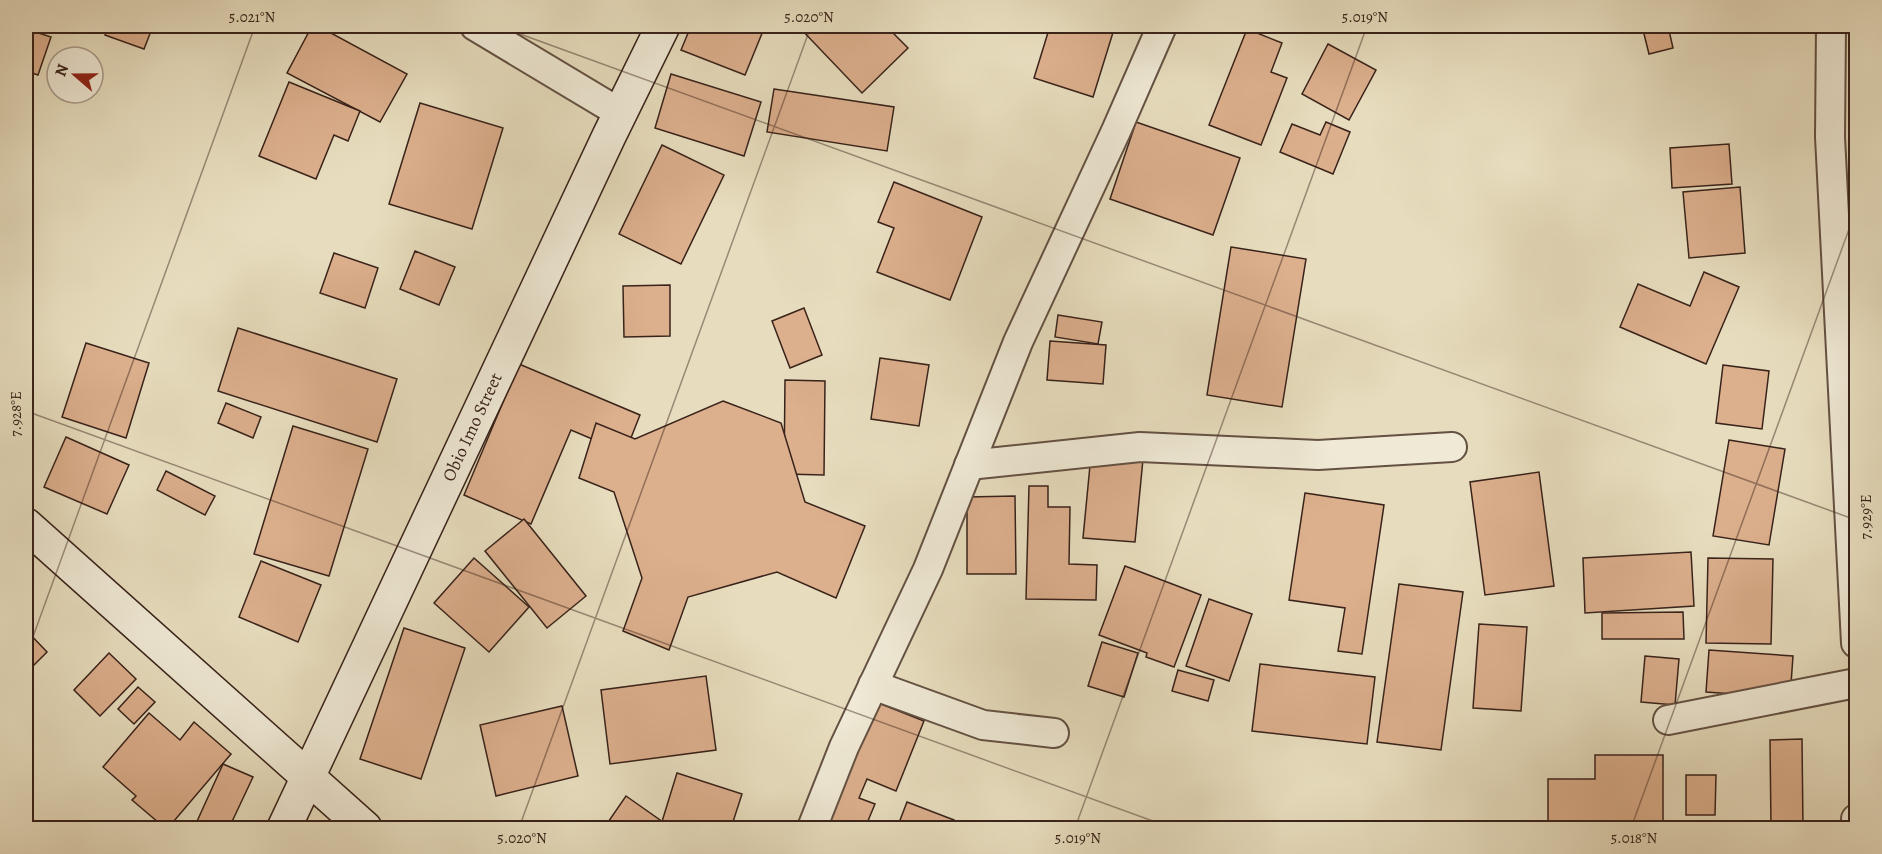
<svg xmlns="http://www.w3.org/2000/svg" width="1882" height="854" viewBox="0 0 1882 854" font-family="Alegreya,serif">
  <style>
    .building { fill: #dcaf8d; stroke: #38221a; stroke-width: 1.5 }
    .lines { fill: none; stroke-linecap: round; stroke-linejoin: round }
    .street-casing { stroke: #645143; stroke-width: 32 }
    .secondary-casing { stroke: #38221a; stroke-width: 36 }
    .street { stroke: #efe9d5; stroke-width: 28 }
    .secondary { stroke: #efe9d5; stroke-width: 33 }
    .ticks { fill: none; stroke: #38221a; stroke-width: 1.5; stroke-opacity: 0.45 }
    .labels { text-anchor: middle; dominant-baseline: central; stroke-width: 4.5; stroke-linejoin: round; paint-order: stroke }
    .street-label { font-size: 18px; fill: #38221a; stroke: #efe9d5 }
    .neatline { fill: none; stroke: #38221a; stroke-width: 2 }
    .ticks-label { font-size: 15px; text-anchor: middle; fill: #38221a }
  </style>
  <rect width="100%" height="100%" fill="#e7ddbe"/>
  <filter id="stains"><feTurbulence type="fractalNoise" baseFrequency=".00333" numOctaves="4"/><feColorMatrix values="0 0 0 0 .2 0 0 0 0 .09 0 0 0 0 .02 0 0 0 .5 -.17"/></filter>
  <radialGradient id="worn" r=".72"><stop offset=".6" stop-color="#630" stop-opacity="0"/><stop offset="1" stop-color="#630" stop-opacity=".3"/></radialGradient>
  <g class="building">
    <path d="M26,26V29L51,37L38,75L26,71Z"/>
    <path d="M109,26H153L144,49L105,35Z"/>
    <path d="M312,26H318L407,74L380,122L287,73Z"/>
    <path d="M691,26H765L745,75L681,50Z"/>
    <path d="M798,26H886L908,48L862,93Z"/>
    <path d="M1050,26H1115L1093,97L1034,78Z"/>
    <path d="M1642,26H1668L1673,48L1649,54Z"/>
    <path d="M1247,29L1282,43L1271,72L1287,78L1261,145L1209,125Z"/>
    <path d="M1328,44L1376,70L1349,120L1302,94Z"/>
    <path d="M671,74L761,102L744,156L655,128Z"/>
    <path d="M289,82L360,111L348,141L334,135L316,179L259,156Z"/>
    <path d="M774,89L894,107L887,151L767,132Z"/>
    <path d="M420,103L503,128L472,229L389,204Z"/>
    <path d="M1136,122L1240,158L1213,235L1110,199Z"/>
    <path d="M1326,122L1350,132L1333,174L1280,152L1292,124L1320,135Z"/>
    <path d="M1729,144L1732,184L1672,188L1670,148Z"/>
    <path d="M662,145L724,175L681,264L619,234Z"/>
    <path d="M894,182L982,217L950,300L877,272L894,228L878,222Z"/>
    <path d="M1740,187L1745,253L1689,258L1683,192Z"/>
    <path d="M1856,235V282L1852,236Z"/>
    <path d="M1231,247L1306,259L1282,407L1207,395Z"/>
    <path d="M415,251L455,267L439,305L400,289Z"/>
    <path d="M334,253L378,268L365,308L320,293Z"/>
    <path d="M1704,272L1739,287L1706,364L1620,327L1638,284L1690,306Z"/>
    <path d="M670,285V336L624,337L623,286Z"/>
    <path d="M804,308L822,355L790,368L772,321Z"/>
    <path d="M1058,315L1102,322L1098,344L1055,337Z"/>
    <path d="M238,328L397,379L377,442L218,391Z"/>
    <path d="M1050,341L1106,345L1103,384L1047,380Z"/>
    <path d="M86,343L149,363L126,438L62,417Z"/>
    <path d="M880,358L929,365L919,426L871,419Z"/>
    <path d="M519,364L640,415L625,453L571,430L531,524L464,495Z"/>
    <path d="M1723,365L1769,371L1762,429L1716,423Z"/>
    <path d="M785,380L825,381L824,475L784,474Z"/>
    <path d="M723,401L781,423L805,502L865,526L836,598L777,572L688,597L669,650L623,631L642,578L614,492L579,478L596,423L635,439Z"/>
    <path d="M226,403L261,417L253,438L218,423Z"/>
    <path d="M293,426L368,449L329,576L254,554Z"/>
    <path d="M66,437L129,465L107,514L44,487Z"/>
    <path d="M1729,440L1785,449L1769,545L1713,536Z"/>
    <path d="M1091,455L1143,459L1135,542L1083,538Z"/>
    <path d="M166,471L215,496L205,515L157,490Z"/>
    <path d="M1539,472L1554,586L1485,595L1470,482Z"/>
    <path d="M1029,486H1048V507H1070L1069,564L1097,565L1096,600L1026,599Z"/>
    <path d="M1305,493L1384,505L1362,654L1338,651L1345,608L1289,600Z"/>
    <path d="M1015,496L1016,574H967V497Z"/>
    <path d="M524,519L586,596L547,628L485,551Z"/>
    <path d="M1691,552L1694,606L1585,613L1583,558Z"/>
    <path d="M474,558L529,607L489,652L434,603Z"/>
    <path d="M1708,558L1773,559L1771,644L1706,643Z"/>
    <path d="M261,561L321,585L298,642L239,617Z"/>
    <path d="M1125,566L1201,595L1174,667L1146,657L1147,653L1099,635Z"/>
    <path d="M1399,584L1463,592L1441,750L1377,742Z"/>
    <path d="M1209,599L1252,614L1229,681L1186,666Z"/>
    <path d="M1683,612L1684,639H1602V613Z"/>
    <path d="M1479,624L1527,627L1521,711L1473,708Z"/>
    <path d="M404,628L465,648L421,779L360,759Z"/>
    <path d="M26,630L47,652L26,673Z"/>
    <path d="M1102,642L1138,653L1124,697L1088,686Z"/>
    <path d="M1709,650L1793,656L1790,698L1706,692Z"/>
    <path d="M109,653L136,679L100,716L74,690Z"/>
    <path d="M1645,656L1679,659L1675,705L1641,702Z"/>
    <path d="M1260,664L1375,677L1367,744L1252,731Z"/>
    <path d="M1178,670L1214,680L1208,701L1172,691Z"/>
    <path d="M706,676L716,750L610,764L601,690Z"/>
    <path d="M138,687L155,702L134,724L118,709Z"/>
    <path d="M876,702L924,721L896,791L867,779L859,798L875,804L865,828H826Z"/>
    <path d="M562,706L578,776L496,796L480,725Z"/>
    <path d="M149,713L180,740L194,722L231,754L168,828H165L132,800L136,796L103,767Z"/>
    <path d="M1802,739L1803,828H1771L1770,740Z"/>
    <path d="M1595,755H1663V828H1548V779H1595Z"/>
    <path d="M223,764L253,777L229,828H194Z"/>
    <path d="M677,773L742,794L731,828H660Z"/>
    <path d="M1686,775H1716L1715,815H1686Z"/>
    <path d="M626,796L660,820L654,828H604Z"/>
    <path d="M907,802L954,820L951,828H897Z"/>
  </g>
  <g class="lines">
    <defs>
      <g id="street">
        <path d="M475,26L620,113"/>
        <path d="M1831,26L1830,137L1856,643"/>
        <path d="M969,465L1140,447L1318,455L1452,447"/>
        <path d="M873,685L983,725L1054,733"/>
        <path d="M1668,720L1856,683"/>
        <path d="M812,828L844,747L928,569L1018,342L1116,131L1162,26"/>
        <path d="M1856,828V819"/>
      </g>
      <g id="secondary">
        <path d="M26,525L365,828"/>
        <path d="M284,828L609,136L663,26"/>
      </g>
    </defs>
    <use href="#street" class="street-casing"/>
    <use href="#secondary" class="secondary-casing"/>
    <use href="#street" class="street"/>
    <use href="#secondary" class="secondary"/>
  </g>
  <path class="ticks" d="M498,26L1856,520M26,411L1172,828M26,656L255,26M519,828L811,26M1075,828L1367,26M1631,828L1856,210"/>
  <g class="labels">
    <g class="street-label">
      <text transform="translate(472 427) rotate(-65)">Obio Imo Street</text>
    </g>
  </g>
  <rect width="1882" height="854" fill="none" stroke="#e7ddbe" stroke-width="66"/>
  <g transform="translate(75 75) rotate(290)"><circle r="28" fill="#efe9d5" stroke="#a6998a" stroke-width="1.5"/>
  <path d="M0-4.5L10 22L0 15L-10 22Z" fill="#8f2418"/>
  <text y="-9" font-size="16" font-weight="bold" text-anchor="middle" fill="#38221a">N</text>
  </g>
  <rect x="33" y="33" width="1816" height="788" class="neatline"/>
  <g class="ticks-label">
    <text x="252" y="22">5.021°N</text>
    <text x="809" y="22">5.020°N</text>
    <text x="1365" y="22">5.019°N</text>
    <text transform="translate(16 414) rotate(-90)" y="5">7.928°E</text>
    <text transform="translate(1866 517) rotate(-90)" y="5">7.929°E</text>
    <text x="522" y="843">5.020°N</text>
    <text x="1078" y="843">5.019°N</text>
    <text x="1634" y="843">5.018°N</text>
  </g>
  <rect width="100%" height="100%" filter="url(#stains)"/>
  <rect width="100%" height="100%" fill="url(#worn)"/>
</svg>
